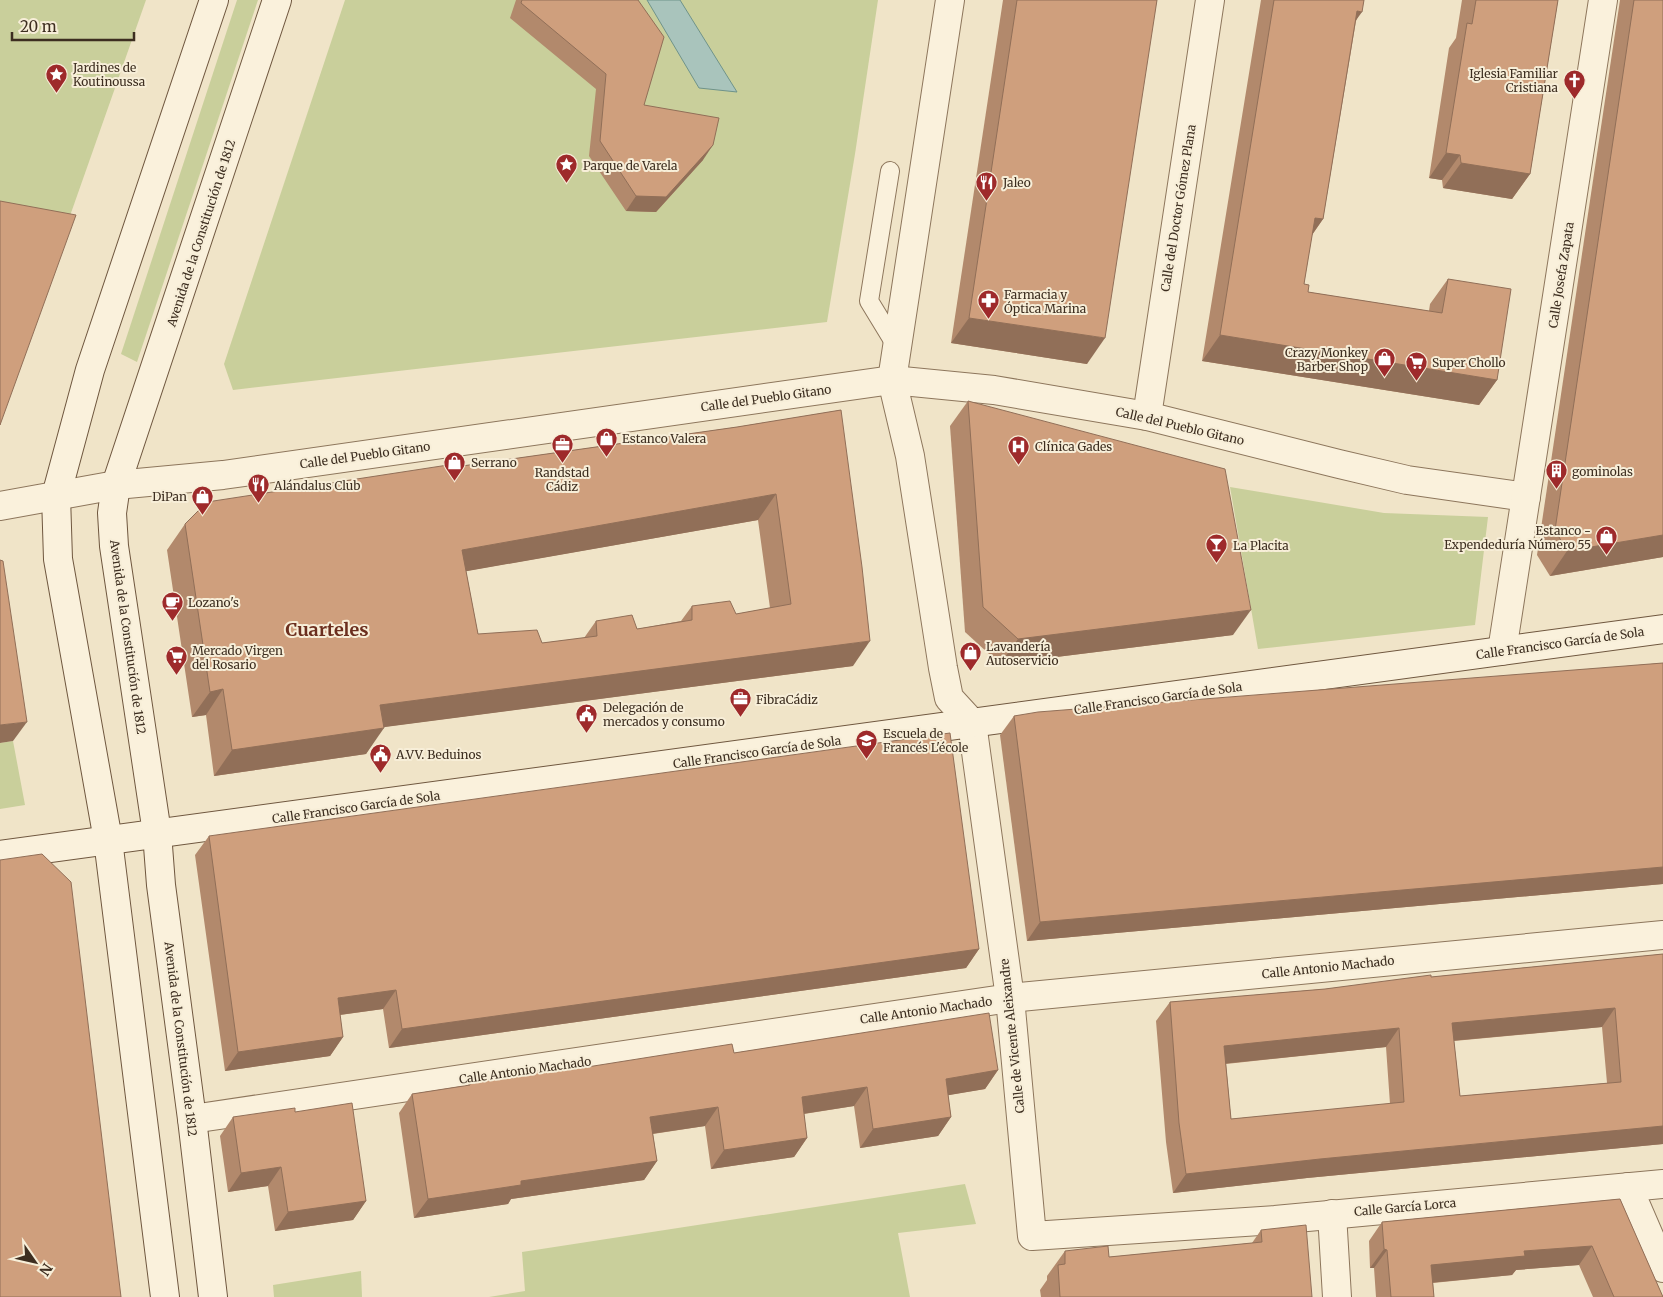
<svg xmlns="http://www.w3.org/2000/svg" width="1663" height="1297" viewBox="0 0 1663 1297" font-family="Merriweather,serif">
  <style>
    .green { fill: #c9cf9b }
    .water { fill: #a9c4bc; stroke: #6f938a }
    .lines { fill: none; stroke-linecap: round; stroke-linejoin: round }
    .lane-casing { stroke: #8d765c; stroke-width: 20 }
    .street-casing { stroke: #8d765c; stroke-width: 30 }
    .secondary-casing { stroke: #6f573f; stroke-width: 30 }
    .lane { stroke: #faf1dc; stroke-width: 18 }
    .street { stroke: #faf1dc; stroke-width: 28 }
    .secondary { stroke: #faf1dc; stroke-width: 28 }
    .wall { fill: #b2896c; fill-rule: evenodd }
    .shaded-wall { fill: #916f58 }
    .building { fill: #cf9f7d; stroke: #916f58; fill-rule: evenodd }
    .labels { text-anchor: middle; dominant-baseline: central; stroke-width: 4; stroke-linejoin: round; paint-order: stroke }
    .poi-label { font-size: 12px; fill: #3d2e20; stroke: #f7eed8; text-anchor: start }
    .street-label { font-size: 12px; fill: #3d2e20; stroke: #f7eed8 }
    .district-label { font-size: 18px; font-weight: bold; fill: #6b2e1e; stroke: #f7eed8 }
  </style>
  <rect width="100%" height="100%" fill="#f0e4c8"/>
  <g class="green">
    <path d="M0,0H146L65,230L0,218Z"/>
    <path d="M237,0H258L137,362L121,354Z"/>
    <path d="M345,0H878L855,154L827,322L233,390L224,364Z"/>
    <path d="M1230,487L1384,513L1488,517L1475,625L1258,649Z"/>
    <path d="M13,741L25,805L0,809V743Z"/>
    <path d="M965,1184L976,1224L898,1233L910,1297H489L525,1291L522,1252Z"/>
    <path d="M361,1271L362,1297H274L273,1285Z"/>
  </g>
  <path class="water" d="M647,0H680L737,92L699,88Z"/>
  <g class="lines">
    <defs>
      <path id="lane" d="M890,171L869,301L897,347"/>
      <g id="street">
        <path d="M950,0L892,380L910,456L943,668L949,698L972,723L1010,998L1032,1236L1275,1220L1663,1184"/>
        <path d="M1147,416L1210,0"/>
        <path d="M0,506L116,485L223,475L892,380L994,390L1147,416L1339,464L1407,480L1526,497"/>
        <path d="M1502,651L1603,0"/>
        <path d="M192,1119L1010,998L1663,935"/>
        <path d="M1628,1187L1663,1268"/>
        <path d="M1332,1214L1337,1297"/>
      </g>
      <g id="secondary">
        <path d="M0,855L1663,629"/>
        <path d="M165,1297L108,840L58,559L56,496L90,370L214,0"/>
        <path d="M213,1297L192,1119L161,885L157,833L114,546L112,513L116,485L277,0"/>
      </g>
    </defs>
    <use href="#lane" class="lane-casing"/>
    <use href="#street" class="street-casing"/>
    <use href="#secondary" class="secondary-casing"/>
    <use href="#lane" class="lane"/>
    <use href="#street" class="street"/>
    <use href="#secondary" class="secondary"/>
  </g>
  <g class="wall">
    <path d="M516,0H638L644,105L703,160L656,212L626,211L589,156L596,89L510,18Z"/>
    <path d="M1003,0H1157L1087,364L951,343Z"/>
    <path d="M1261,0H1364L1356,21L1323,219L1312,235L1304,284L1308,292L1429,311L1430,304L1448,279L1497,380L1479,405L1202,361Z"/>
    <path d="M1462,0H1558L1530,174L1512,199L1443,188L1442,180L1429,178L1449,48L1456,38Z"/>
    <path d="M1620,0H1663V557L1550,576L1537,555Z"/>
    <path d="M968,401L1233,635L1000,664L965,632L950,426Z"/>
    <path d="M841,410L853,666L383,727L366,754L214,776L206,715L192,717L167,550L185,524L448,468L737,427ZM758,520L770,608L736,614L692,606L681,621L637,629L596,621L584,638L542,643L478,634L466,571Z"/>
    <path d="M1663,663V884L1027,941L1000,735L1014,716Z"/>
    <path d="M209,836L979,949L966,968L389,1048L383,1009L340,1015L343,1037L330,1056L225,1071L195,855Z"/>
    <path d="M1663,954V1144L1307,1178L1173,1193L1166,1142L1156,1021L1170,1002L1325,989L1431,977ZM1602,1027L1607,1083L1460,1096L1454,1041ZM1386,1047L1390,1104L1231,1119L1226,1064Z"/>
    <path d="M734,1053L998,1070L985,1089L948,1095L951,1117L938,1136L860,1148L854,1106L804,1114L807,1138L794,1157L711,1169L705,1126L653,1134L657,1161L644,1180L511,1199L508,1204L414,1218L399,1113L412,1094L468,1085L470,1082L581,1068Z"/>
    <path d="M295,1112L366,1201L353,1220L275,1231L268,1186L228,1192L220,1136L233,1117Z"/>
    <path d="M1620,1199L1663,1297H1593L1579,1265L1516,1270L1512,1275L1433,1283L1434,1297H1376L1374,1268H1370L1369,1241L1382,1222Z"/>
    <path d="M1261,1230L1312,1297H1041L1040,1290L1047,1280V1276L1065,1251L1109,1257L1252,1243Z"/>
  </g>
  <g class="shaded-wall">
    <path d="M1357,11L1362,12L1344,37Z"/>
    <path d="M713,145L703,160L656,212L626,211L636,196Z"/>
    <path d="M1446,153L1460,155L1442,180L1429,178Z"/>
    <path d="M1461,163L1530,174L1512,199L1443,188Z"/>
    <path d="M1315,218L1323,219L1305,245Z"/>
    <path d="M969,318L1105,338L1087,364L951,343Z"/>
    <path d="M1220,335L1497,380L1479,405L1202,361Z"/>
    <path d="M776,494L758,520L445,575L462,550Z"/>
    <path d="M1663,535V557L1550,576L1567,551Z"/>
    <path d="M1251,610L1233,635L1000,664L1018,639Z"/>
    <path d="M870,641L853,666L362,730L380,705Z"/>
    <path d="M223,689L206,715L192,717L210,692Z"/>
    <path d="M27,722L13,741L0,743V725Z"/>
    <path d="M384,728L366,754L214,776L232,750Z"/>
    <path d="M1663,867V884L1027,941L1040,922Z"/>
    <path d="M979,949L966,968L389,1048L402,1029Z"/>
    <path d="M396,990L383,1009L324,1017L338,998Z"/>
    <path d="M1615,1008L1602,1027L1439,1042L1452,1023Z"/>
    <path d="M1399,1028L1386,1047L1211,1065L1224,1046Z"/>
    <path d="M343,1037L330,1056L225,1071L238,1052Z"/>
    <path d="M998,1070L985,1089L932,1098L946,1079Z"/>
    <path d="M867,1087L854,1106L789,1116L802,1097Z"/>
    <path d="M718,1107L705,1126L637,1136L650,1117Z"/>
    <path d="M951,1117L938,1136L860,1148L873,1129Z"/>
    <path d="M1663,1126V1144L1307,1178L1173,1193L1186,1174L1320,1159Z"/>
    <path d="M807,1138L794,1157L711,1169L724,1150Z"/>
    <path d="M657,1161L644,1180L511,1199L508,1204L414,1218L428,1199L521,1181Z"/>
    <path d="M281,1167L268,1186L228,1192L241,1173Z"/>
    <path d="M366,1201L353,1220L275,1231L288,1212Z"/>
    <path d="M1592,1246L1579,1265L1516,1270L1512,1275L1418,1284L1431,1265L1524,1251Z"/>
    <path d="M1384,1249L1387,1250L1374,1268H1370Z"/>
  </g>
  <g class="building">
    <path d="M522,0H638L664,37L644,105L719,118L713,145L666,197L636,196L600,141L606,74L521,3Z"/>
    <path d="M1017,0H1157L1105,338L969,318Z"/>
    <path d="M1274,0H1364L1362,12L1357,11L1323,219L1315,218L1304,284L1309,285L1308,292L1442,313L1448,279L1511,289L1497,380L1220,335Z"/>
    <path d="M1476,0H1558L1530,174L1461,163L1460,155L1446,153L1467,23L1472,24Z"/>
    <path d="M1634,0H1663V535L1567,551L1555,530Z"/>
    <path d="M0,201L76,215L0,425Z"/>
    <path d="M968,401L1225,469L1251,610L1018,639L983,607Z"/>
    <path d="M841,410L862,567L870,641L380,705L384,728L232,750L223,689L210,692L185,524L207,502L448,465V468L737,427ZM776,494L791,604L736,614L730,601L692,606V620L637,629L632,615L596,621L597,636L542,643L537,630L478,634L462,550Z"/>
    <path d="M0,560L3,561L27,722L0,725Z"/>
    <path d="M1663,663V867L1040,922L1014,716L1038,712Z"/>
    <path d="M950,733L979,949L402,1029L396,990L338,998L343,1037L238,1052L209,836Z"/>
    <path d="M42,854L71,882L121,1297H0V860Z"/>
    <path d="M1663,954V1126L1320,1159L1186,1174L1179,1123L1170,1002L1325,989L1431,975V977ZM1615,1008L1621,1082L1460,1096L1452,1023ZM1399,1028L1404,1102L1231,1119L1224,1046Z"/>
    <path d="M989,1013L998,1070L946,1079L951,1117L873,1129L867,1087L802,1097L807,1138L724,1150L718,1107L650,1117L657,1161L521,1181V1185L428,1199L412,1094L470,1085V1082L580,1064L581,1068L732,1044L734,1053Z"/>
    <path d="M352,1103L366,1201L288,1212L281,1167L241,1173L233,1117L295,1108V1112Z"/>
    <path d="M1620,1199L1663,1297H1614L1592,1246L1524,1251L1525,1256L1431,1265L1434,1297H1391L1387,1250L1384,1249L1382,1222Z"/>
    <path d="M1306,1225L1312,1297H1060L1058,1265L1065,1264V1251L1108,1246L1109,1257L1262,1242L1261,1230Z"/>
  </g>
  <defs>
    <symbol id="sight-pin" viewBox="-11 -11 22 30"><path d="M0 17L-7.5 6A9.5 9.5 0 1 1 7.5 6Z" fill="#9e2a2b" stroke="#f7eed8"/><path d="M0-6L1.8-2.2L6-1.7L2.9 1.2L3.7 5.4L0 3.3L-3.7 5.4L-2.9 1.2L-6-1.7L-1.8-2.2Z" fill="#fff"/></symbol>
    <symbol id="church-pin" viewBox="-11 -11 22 30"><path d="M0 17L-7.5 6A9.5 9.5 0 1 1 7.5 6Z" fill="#9e2a2b" stroke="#f7eed8"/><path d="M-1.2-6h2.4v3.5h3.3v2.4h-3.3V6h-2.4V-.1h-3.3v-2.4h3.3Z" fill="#fff"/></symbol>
    <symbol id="restaurant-pin" viewBox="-11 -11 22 30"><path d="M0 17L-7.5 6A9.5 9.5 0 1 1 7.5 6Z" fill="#9e2a2b" stroke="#f7eed8"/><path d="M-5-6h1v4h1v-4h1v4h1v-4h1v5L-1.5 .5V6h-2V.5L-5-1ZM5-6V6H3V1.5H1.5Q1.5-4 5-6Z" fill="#fff"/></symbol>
    <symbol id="pharmacy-pin" viewBox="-11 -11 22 30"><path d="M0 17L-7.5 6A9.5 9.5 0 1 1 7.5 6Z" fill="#9e2a2b" stroke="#f7eed8"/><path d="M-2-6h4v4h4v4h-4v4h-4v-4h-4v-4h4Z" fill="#fff"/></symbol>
    <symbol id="shop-pin" viewBox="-11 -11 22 30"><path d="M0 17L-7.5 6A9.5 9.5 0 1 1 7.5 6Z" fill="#9e2a2b" stroke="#f7eed8"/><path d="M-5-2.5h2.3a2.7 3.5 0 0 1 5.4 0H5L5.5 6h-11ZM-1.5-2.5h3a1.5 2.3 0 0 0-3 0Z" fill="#fff"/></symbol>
    <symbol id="supermarket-pin" viewBox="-11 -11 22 30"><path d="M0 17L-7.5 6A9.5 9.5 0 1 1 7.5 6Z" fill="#9e2a2b" stroke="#f7eed8"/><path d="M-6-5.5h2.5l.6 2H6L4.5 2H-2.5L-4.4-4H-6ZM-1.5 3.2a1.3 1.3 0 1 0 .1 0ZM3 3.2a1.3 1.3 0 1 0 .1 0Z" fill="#fff"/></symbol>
    <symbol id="office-pin" viewBox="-11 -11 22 30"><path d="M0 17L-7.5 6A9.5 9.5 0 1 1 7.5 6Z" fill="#9e2a2b" stroke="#f7eed8"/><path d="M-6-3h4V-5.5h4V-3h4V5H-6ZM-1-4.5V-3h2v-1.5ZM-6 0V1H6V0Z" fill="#fff"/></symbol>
    <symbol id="hospital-pin" viewBox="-11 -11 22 30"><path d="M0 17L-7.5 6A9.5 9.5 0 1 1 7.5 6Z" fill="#9e2a2b" stroke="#f7eed8"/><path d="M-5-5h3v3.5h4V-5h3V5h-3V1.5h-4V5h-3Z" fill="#fff"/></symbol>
    <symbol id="building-pin" viewBox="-11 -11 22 30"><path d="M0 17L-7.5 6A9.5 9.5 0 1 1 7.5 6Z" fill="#9e2a2b" stroke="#f7eed8"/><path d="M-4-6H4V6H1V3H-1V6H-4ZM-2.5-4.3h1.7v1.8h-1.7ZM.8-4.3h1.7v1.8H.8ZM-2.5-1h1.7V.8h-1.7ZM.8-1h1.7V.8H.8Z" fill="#fff"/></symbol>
    <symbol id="bar-pin" viewBox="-11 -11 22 30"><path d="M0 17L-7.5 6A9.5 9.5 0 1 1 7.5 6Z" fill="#9e2a2b" stroke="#f7eed8"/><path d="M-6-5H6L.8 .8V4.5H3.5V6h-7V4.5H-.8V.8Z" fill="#fff"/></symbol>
    <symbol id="cafe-pin" viewBox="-11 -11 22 30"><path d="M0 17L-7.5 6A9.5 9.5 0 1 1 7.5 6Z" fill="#9e2a2b" stroke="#f7eed8"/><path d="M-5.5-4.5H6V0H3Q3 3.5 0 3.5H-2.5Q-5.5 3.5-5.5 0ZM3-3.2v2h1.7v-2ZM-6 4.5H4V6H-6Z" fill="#fff"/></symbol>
    <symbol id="civic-pin" viewBox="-11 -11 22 30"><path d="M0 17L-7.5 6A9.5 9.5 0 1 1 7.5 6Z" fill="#9e2a2b" stroke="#f7eed8"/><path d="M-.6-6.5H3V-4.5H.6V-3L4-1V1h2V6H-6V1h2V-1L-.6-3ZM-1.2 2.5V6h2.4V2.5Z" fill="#fff"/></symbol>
    <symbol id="school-pin" viewBox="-11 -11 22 30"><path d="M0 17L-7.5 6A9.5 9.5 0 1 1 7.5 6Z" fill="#9e2a2b" stroke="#f7eed8"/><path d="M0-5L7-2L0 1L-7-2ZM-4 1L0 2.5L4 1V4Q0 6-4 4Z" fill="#fff"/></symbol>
  </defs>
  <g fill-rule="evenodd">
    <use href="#sight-pin" x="44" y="62" width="25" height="34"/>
    <use href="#church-pin" x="1562" y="68" width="25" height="34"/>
    <use href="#sight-pin" x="554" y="152" width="25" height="34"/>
    <use href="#restaurant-pin" x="974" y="170" width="25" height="34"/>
    <use href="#pharmacy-pin" x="976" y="288" width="25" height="34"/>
    <use href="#shop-pin" x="1372" y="346" width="25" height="34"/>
    <use href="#supermarket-pin" x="1404" y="350" width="25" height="34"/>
    <use href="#shop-pin" x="594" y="426" width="25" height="34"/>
    <use href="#office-pin" x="550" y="432" width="25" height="34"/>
    <use href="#hospital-pin" x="1006" y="434" width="25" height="34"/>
    <use href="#shop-pin" x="442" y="450" width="25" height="34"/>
    <use href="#building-pin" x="1544" y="458" width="25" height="34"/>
    <use href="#restaurant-pin" x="246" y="472" width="25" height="34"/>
    <use href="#shop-pin" x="190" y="484" width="25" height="34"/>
    <use href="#shop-pin" x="1594" y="524" width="25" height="34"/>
    <use href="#bar-pin" x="1204" y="532" width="25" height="34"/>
    <use href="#cafe-pin" x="160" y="590" width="25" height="34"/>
    <use href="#shop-pin" x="958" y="640" width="25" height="34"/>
    <use href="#supermarket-pin" x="164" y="644" width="25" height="34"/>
    <use href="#office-pin" x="728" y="686" width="25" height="34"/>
    <use href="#civic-pin" x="574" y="702" width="25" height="34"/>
    <use href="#school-pin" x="854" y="728" width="25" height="34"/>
    <use href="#civic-pin" x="368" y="742" width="25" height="34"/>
  </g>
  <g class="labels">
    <g class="poi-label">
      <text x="73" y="67">Jardines de<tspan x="73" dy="14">Koutinoussa</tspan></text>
      <text x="1558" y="73" text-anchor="end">Iglesia Familiar<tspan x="1558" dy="14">Cristiana</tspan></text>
      <text x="583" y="165">Parque de Varela</text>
      <text x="1003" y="182">Jaleo</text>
      <text x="1004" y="294">Farmacia y<tspan x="1004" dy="14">Óptica Marina</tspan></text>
      <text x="1368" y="352" text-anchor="end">Crazy Monkey<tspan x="1368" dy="14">Barber Shop</tspan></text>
      <text x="1432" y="362">Super Chollo</text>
      <text x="622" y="438">Estanco Valera</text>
      <text x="1035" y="446">Clínica Gades</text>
      <text x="471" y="462">Serrano</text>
      <text x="1572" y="471">gominolas</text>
      <text x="562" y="472" text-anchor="middle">Randstad<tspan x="562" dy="14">Cádiz</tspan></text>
      <text x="274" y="485">Alándalus Club</text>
      <text x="187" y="496" text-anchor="end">DiPan</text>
      <text x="1591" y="530" text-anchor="end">Estanco -<tspan x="1591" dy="14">Expendeduría Número 55</tspan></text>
      <text x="1233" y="545">La Placita</text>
      <text x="188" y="602">Lozano's</text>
      <text x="986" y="646">Lavandería<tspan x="986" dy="14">Autoservicio</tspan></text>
      <text x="192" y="650">Mercado Virgen<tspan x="192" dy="14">del Rosario</tspan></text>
      <text x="756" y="699">FibraCádiz</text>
      <text x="603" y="707">Delegación de<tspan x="603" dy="14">mercados y consumo</tspan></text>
      <text x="883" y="733">Escuela de<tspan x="883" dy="14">Francés L'école</tspan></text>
      <text x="396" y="754">A.VV. Beduinos</text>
    </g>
    <g class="street-label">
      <text transform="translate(1178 208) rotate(-81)">Calle del Doctor Gómez Plana</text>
      <text transform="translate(201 233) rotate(-72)">Avenida de la Constitución de 1812</text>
      <text transform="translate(1561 275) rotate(-81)">Calle Josefa Zapata</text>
      <text transform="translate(766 398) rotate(-8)">Calle del Pueblo Gitano</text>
      <text transform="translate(1180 426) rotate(13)">Calle del Pueblo Gitano</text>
      <text transform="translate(365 455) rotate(-8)">Calle del Pueblo Gitano</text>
      <text transform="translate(128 637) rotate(82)">Avenida de la Constitución de 1812</text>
      <text transform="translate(1560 643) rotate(-8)">Calle Francisco García de Sola</text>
      <text transform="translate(1158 698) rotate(-8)">Calle Francisco García de Sola</text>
      <text transform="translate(757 752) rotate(-8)">Calle Francisco García de Sola</text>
      <text transform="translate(356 807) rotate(-8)">Calle Francisco García de Sola</text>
      <text transform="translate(1328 967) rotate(-6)">Calle Antonio Machado</text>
      <text transform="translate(926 1010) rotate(-8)">Calle Antonio Machado</text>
      <text transform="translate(1012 1036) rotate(-96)">Calle de Vicente Aleixandre</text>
      <text transform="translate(181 1039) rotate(83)">Avenida de la Constitución de 1812</text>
      <text transform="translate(525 1070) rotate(-8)">Calle Antonio Machado</text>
      <text transform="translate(1405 1207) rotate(-5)">Calle García Lorca</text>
    </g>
    <g class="district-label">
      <text x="327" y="629">Cuarteles</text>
    </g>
  </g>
  <g transform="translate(35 1262) rotate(124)" stroke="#f7eed8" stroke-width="4" paint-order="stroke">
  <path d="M0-4L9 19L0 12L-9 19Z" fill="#3d2e20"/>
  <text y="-8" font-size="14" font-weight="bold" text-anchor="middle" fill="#3d2e20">N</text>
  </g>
  <path d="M12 32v8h122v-8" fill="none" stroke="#3d2e20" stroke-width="2.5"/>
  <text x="20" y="32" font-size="15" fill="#3d2e20" stroke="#f7eed8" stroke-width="4" paint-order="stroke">20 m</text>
</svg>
